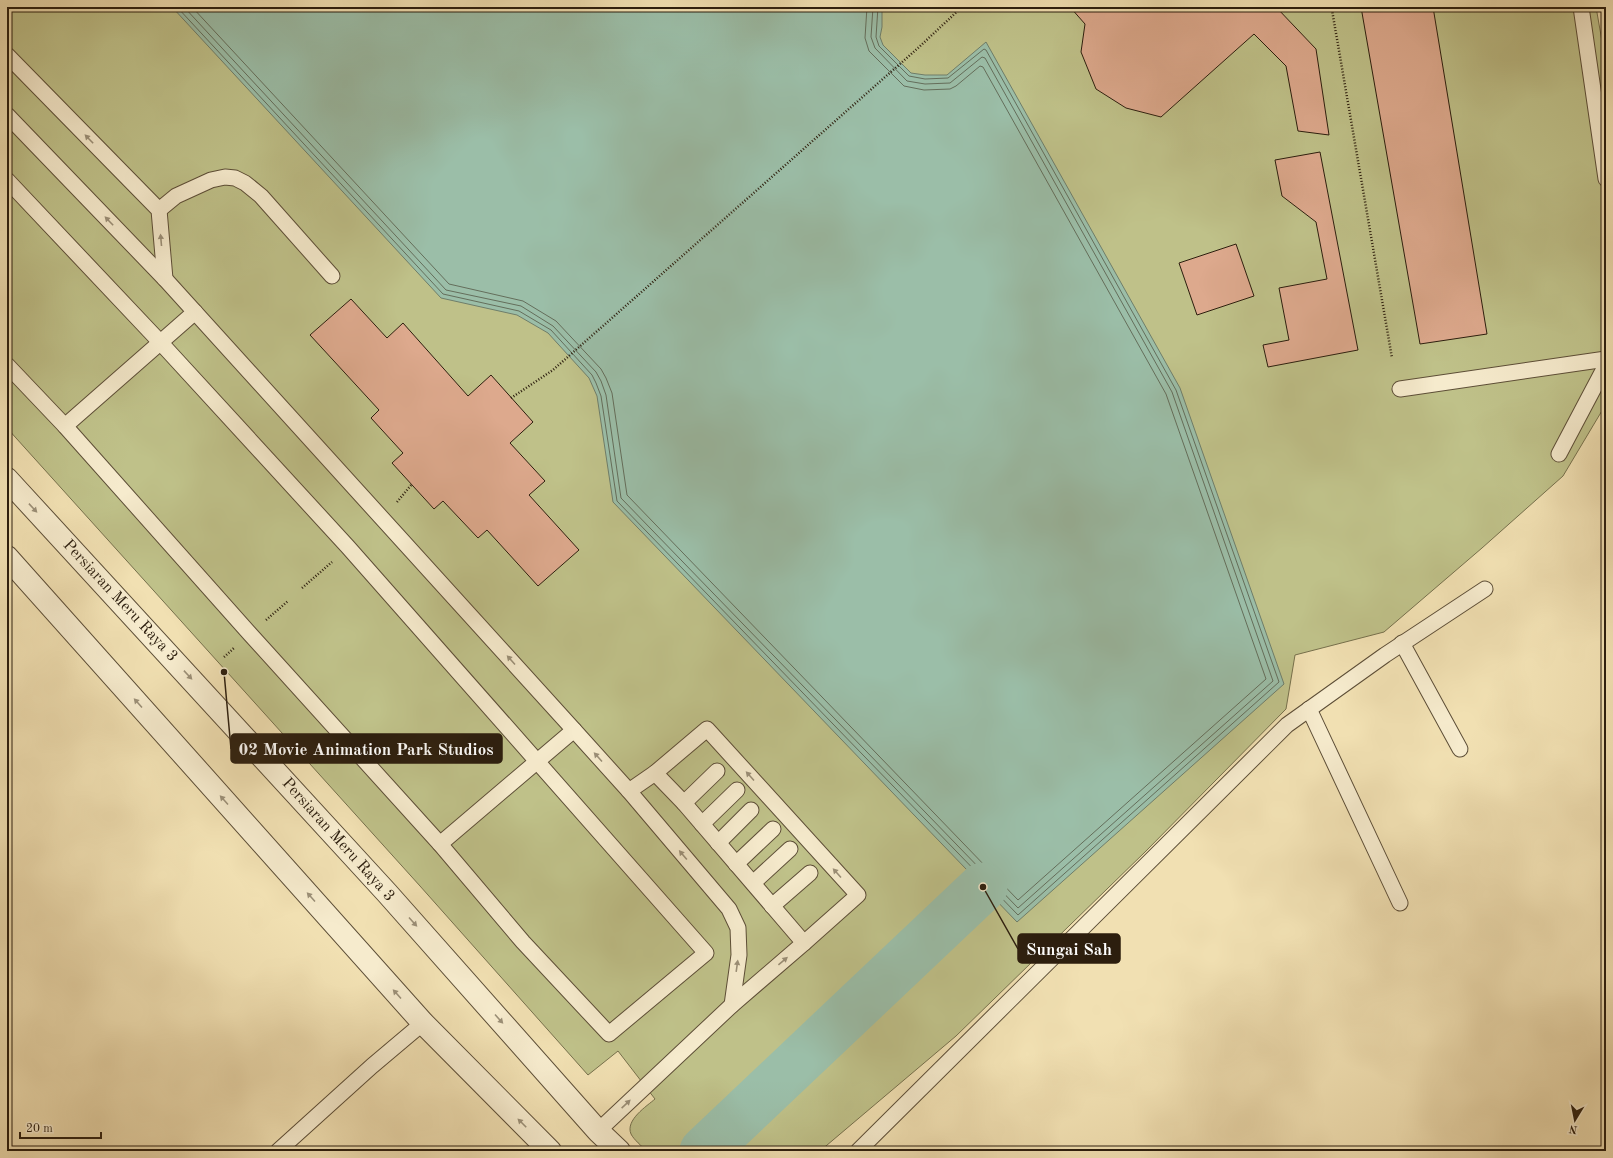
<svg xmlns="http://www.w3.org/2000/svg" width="1613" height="1158" viewBox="0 0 1613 1158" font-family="'Old Standard TT',serif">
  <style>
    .grass { fill: #bfc189; stroke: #76704c }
    .water { fill: #9bbea8; stroke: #6f7e6a }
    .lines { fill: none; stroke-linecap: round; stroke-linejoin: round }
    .shore { stroke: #646e5b; stroke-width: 1 }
    .river { stroke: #9bbea8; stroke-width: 49 }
    .building { fill: #dda98d; stroke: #2c1e0e }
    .service-casing { stroke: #5d4e37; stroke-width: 17 }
    .tertiary-casing { stroke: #5d4e37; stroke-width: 24 }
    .path { stroke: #2c1e0e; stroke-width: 2.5; stroke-dasharray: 1 2; stroke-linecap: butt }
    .service { stroke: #f6ebcd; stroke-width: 15 }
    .tertiary { stroke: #f6ebcd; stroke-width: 22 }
    .oneway { fill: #9b8f77 }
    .labels { text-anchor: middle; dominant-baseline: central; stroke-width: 4; stroke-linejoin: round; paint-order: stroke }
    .street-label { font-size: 16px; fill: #2c1e0e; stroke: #f6ebcd }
    .leader { fill: none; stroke: #2c1e0e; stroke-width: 1.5 }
    .callout-dot { fill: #2c1e0e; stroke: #f6ebcd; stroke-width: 1.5 }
    .callout { fill: #2c1e0e; stroke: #2c1e0e; stroke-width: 1.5 }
    .callout-label { font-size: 17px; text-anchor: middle; font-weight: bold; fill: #fff }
  </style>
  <rect width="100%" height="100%" fill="#f1e0b2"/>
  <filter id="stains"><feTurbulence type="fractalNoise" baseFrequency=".005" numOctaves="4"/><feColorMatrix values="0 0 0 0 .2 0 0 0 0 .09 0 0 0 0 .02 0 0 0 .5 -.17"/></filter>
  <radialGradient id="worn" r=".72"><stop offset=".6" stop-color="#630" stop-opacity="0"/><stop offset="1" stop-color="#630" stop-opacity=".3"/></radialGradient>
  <path class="grass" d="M7,7H1596L1606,64V404L1563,476L1482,548L1384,632L1295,655L1286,709L1145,852L956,1036L820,1151H646C642,1146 634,1140 631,1134C625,1120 647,1106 655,1099L618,1051L588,1075L420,886L7,428Z"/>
  <path class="water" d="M172,7H882V27L880,37L883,45L911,73L925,75H947L986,42L1180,388L1284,684L1017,922L613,502L597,396L589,378L548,333L517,315L441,298Z"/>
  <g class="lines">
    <g class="shore">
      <path d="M177,7L443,294L519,311L551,330L592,375L596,383L601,396L617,501L1018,915L1279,682L1176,390L986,50L984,49L948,78L925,79L909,76L879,46L876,37L878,7"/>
      <path d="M184,7L446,290L521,306L553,326L596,372L601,381L606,395L621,498L1018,908L1273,681L1172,392L985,58L982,57L950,83L925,84L907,81L875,48L871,37L873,7"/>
      <path d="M192,7L449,284L523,301L556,321L601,369L606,378L612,393L627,495L1018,900L1266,679L1166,394L983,67L980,66L956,86L950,89L924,90L904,86L869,51L865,38L867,7"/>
    </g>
    <path class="river" d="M704,1151L983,887"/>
  </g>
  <g class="building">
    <path d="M1070,7H1276L1316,49L1329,135L1298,131L1286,66L1254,34L1161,117L1126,108L1096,89L1081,52L1085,24Z"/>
    <path d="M1361,7H1433L1487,334L1420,344Z"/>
    <path d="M1320,152L1358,350L1268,367L1263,345L1289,340L1279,288L1327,279L1316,222L1282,196L1275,160Z"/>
    <path d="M1236,244L1254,296L1197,315L1179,263Z"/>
    <path d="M351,299L387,338L403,323L468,396L491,375L533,422L510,443L545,481L529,495L579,550L538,586L487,530L478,538L443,501L434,509L392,463L403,453L371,418L379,410L310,335Z"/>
  </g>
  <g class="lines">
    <defs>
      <g id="service">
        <path d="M1581,7L1606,179"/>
        <path d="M7,55L159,210L165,279"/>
        <path d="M7,115L165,279L574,730L629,791L729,909L738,928L739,955L732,1005"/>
        <path d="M7,180L160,342L348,547L706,953L609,1034L523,942L440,844L250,634L65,426L7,365"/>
        <path d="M159,210L176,196L211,180L225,177L235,178L245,183L261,196L332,276"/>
        <path d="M1400,389L1606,359"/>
        <path d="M65,426L195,312"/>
        <path d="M1559,454L1606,365"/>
        <path d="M1402,643L1460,749"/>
        <path d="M1309,709L1400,903"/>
        <path d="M655,773L684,803L804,943"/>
        <path d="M684,803L717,771"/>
        <path d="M702,824L737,790"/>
        <path d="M718,843L751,810"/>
        <path d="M440,844L574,730"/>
        <path d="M736,864L773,829"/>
        <path d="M753,883L790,849"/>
        <path d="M772,906L810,873"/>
        <path d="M598,1131L732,1005L804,943L858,895L707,729L655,773L629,791"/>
        <path d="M278,1151L372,1066L423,1023"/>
        <path d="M858,1151L1287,725L1385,655L1485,589"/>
      </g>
      <g id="tertiary">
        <path d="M7,479L387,893L598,1131L619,1151"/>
        <path d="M7,557L423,1023L550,1151"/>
      </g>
    </defs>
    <use href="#service" class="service-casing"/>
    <use href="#tertiary" class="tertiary-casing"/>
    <g class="path">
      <path d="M1330,7L1332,10L1392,358"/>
      <path d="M511,398L553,370L918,48L962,7"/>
      <path d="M397,502L412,484"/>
      <path d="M302,588L332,562"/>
      <path d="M266,620L288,601"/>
      <path d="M224,657L234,648"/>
    </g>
    <use href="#service" class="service"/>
    <use href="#tertiary" class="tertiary"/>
  </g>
  <defs><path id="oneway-solid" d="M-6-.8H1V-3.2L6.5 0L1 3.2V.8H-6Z"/></defs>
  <g class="oneway">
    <use href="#oneway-solid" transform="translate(89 139) rotate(-134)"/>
    <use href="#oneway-solid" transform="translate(109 221) rotate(-134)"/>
    <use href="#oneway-solid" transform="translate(161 240) rotate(-95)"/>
    <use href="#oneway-solid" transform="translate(33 508) rotate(47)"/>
    <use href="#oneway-solid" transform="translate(511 660) rotate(-132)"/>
    <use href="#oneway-solid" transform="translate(188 675) rotate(47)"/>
    <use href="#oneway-solid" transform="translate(138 703) rotate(-132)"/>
    <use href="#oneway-solid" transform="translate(598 757) rotate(-132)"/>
    <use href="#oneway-solid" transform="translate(750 776) rotate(-132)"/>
    <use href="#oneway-solid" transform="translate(224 800) rotate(-132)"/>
    <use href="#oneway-solid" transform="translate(683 855) rotate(-130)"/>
    <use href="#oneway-solid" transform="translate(837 873) rotate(-132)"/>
    <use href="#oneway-solid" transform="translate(311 897) rotate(-132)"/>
    <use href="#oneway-solid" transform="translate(413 922) rotate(48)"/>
    <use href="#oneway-solid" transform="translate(783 961) rotate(-40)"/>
    <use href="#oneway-solid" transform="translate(737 966) rotate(-82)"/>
    <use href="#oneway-solid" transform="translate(397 994) rotate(-132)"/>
    <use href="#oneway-solid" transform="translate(499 1019) rotate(48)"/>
    <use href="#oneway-solid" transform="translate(626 1104) rotate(-43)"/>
    <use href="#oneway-solid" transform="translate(522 1123) rotate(-135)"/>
  </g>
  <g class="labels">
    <g class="street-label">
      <text transform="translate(120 601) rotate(47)">Persiaran Meru Raya 3</text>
      <text transform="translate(338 840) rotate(48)">Persiaran Meru Raya 3</text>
    </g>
  </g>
  <path class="leader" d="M224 672L231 749M983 887L1018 949"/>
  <g class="callout-dot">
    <circle cx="224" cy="672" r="4"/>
    <circle cx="983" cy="887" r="4"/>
  </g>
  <g class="callout">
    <rect x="231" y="734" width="271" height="29" rx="4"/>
    <rect x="1018" y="934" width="102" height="29" rx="4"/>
  </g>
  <g class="callout-label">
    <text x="366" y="755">02 Movie Animation Park Studios</text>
    <text x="1069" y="955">Sungai Sah</text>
  </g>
  <rect width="1613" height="1158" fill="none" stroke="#f1e0b2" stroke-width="24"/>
  <rect x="8" y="8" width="1597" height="1142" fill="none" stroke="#2c1e0e" stroke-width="2"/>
  <rect x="12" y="12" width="1589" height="1134" fill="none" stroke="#2c1e0e"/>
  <g transform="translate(1575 1120) rotate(190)" stroke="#f6ebcd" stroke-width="3" paint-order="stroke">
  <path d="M0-3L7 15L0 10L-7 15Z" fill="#2c1e0e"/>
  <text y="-6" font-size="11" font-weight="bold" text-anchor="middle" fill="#2c1e0e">N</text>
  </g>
  <path d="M20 1132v6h81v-6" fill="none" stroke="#2c1e0e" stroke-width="2"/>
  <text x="26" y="1132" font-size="12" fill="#2c1e0e" stroke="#f6ebcd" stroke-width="3" paint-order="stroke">20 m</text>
  <rect width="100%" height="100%" filter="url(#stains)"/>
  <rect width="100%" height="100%" fill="url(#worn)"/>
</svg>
